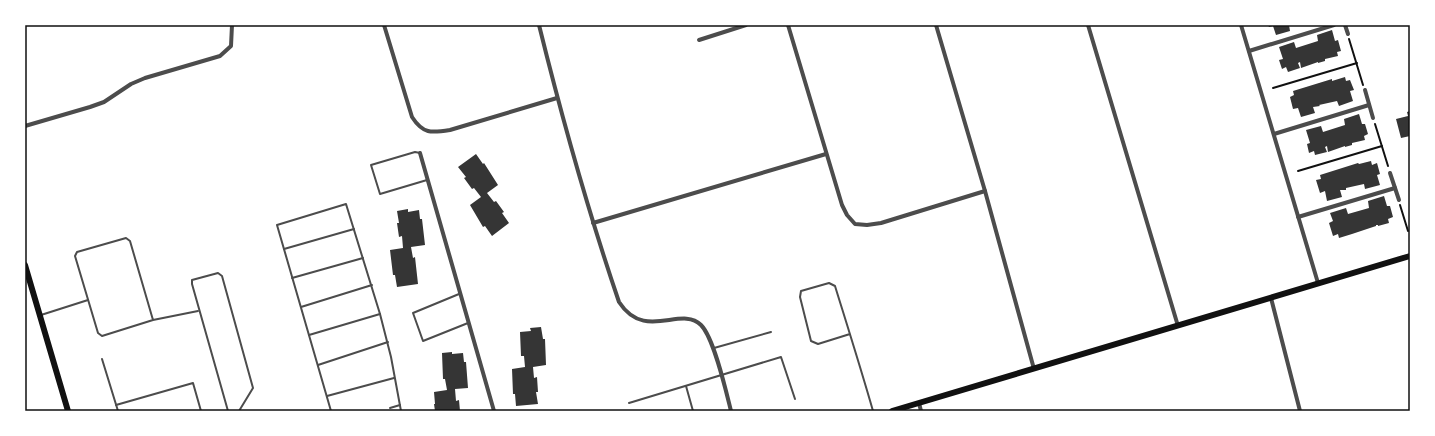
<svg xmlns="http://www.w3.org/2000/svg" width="1435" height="436" viewBox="0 0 1435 436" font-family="'Alegreya Sans',sans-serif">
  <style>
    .building { fill: #353535 }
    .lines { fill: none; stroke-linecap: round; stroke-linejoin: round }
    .path { stroke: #111; stroke-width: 2 }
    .service { stroke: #4c4c4c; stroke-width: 2 }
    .minor { stroke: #4c4c4c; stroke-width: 4 }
    .secondary { stroke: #111; stroke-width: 6 }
    .neatline { fill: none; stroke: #111; stroke-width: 1.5 }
  </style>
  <rect width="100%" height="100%" fill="#fff"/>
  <g class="building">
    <path d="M1268,25H1289L1290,31L1276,35L1273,26L1269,27Z"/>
    <path d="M1332,30L1335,41L1338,40L1341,51L1337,52L1338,56L1325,59V61L1318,63V62L1301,68L1300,62L1298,63L1300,68L1288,72L1286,67L1282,69L1279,60L1283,59L1279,47L1294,42L1296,48L1318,41L1317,35Z"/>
    <path d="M1345,77L1346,81L1350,80L1354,90L1350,91L1353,101L1339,106L1337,101L1319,105L1320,106L1313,107L1315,113L1301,117L1298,108L1293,109L1290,97L1294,95L1293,91L1332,79V81Z"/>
    <path d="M1410,111V136L1401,138L1396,119L1408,116L1407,112Z"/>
    <path d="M1359,114L1362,124H1365L1368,134L1364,136L1365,140L1352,143V145L1345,147V146L1328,152L1327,146L1325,147L1327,152L1315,155L1314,151L1309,153L1307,144L1310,143L1306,130L1321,126L1323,132L1345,125L1344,119Z"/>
    <path d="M476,154L483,164L484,163L498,185L487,193L494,202L496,201L504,212L502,213L509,223L492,236L485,226L483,227L470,205L481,197L474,188L472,189L464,178L466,177L458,167Z"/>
    <path d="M1371,161L1372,165L1377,163L1380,174L1377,175L1380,185L1365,189L1364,184L1346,188V190H1340L1342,197L1327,201L1325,191L1320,193L1316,180L1321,179L1320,175L1358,163L1359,164Z"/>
    <path d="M1384,196L1387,206H1390L1393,217L1388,219L1389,223L1378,226V225H1376V226L1352,234L1350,229L1352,234L1339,238L1338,234L1333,236L1329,223L1333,221L1330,213L1346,208L1348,214L1369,208L1368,201Z"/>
    <path d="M408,209V212L419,210L420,219H422L425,245L411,247L413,258L415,257L418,284L397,287L395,275H393L390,250L403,248L402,236L399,237L397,223H399L397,211Z"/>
    <path d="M541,327L543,339H545L546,365L533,367L534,378L537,377L538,392H536L538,404L516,406L515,394H513L512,369L525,367L524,356H521L520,332L531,331L530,328Z"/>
    <path d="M452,352V354L463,353L464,362H466L468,388L455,389L456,401L459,400L460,411H435L434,404H435L434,392L447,390L445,379H443L442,353Z"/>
  </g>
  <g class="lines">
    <g class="path">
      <path d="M1349,39L1363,85"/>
      <path d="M1273,88L1357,63"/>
      <path d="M1375,124L1388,166"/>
      <path d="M1298,171L1382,146"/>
      <path d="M1400,205L1408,231"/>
    </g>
    <g class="service">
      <path d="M420,153L415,152L371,165L380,194L427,180"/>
      <path d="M284,249L354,229"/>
      <path d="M292,278L363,258"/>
      <path d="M459,294L413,313L423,341L468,323"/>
      <path d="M301,307L372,285"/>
      <path d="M41,315L88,300"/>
      <path d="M153,320L130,241L126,238L77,252L75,256L98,333L102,336L153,320L198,311"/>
      <path d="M850,334L818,344L811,341L800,297L801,291L829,283L835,286C848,328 861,369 873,411"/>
      <path d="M309,335L380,314"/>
      <path d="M714,348L771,332"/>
      <path d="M102,359L118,411"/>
      <path d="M318,365L388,342"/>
      <path d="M686,386L693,411"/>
      <path d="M327,396L394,378"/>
      <path d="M629,403L781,357L795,399"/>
      <path d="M116,405L193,383L201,411"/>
      <path d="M390,408L400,405"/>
      <path d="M228,411L192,284V280L218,273L222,276L253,388L239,411"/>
      <path d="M331,411L277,225L346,204L380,314L391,357L401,411"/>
    </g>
    <g class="minor">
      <path d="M384,25L412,117C423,134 431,133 450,130L557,98"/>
      <path d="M539,25C562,118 588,211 619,302C645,342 681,305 701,325C714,338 726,391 731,411"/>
      <path d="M788,25L842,205L847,215L855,224L867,225L881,223L985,191"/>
      <path d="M936,25L985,191L1034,369"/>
      <path d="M1088,25L1178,326"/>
      <path d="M1241,25L1318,283"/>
      <path d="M1345,25L1348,34"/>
      <path d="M699,40L746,25"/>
      <path d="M1249,51L1334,25"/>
      <path d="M1365,90L1373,118"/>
      <path d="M25,126L90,107L104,102L131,84L145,78L220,56L231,46L232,25"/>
      <path d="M1274,134L1369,105"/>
      <path d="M420,153L494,411"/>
      <path d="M1390,173L1399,200"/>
      <path d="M1298,217L1395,188"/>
      <path d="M593,223L826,154"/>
      <path d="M1271,298L1300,411"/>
      <path d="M919,403L921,411"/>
    </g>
    <g class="secondary">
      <path d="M25,265L68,411"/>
      <path d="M892,411L1410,256"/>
    </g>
  </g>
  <rect width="1435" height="436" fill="none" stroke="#ffffff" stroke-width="52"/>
  <rect x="26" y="26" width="1383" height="384" class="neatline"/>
</svg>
